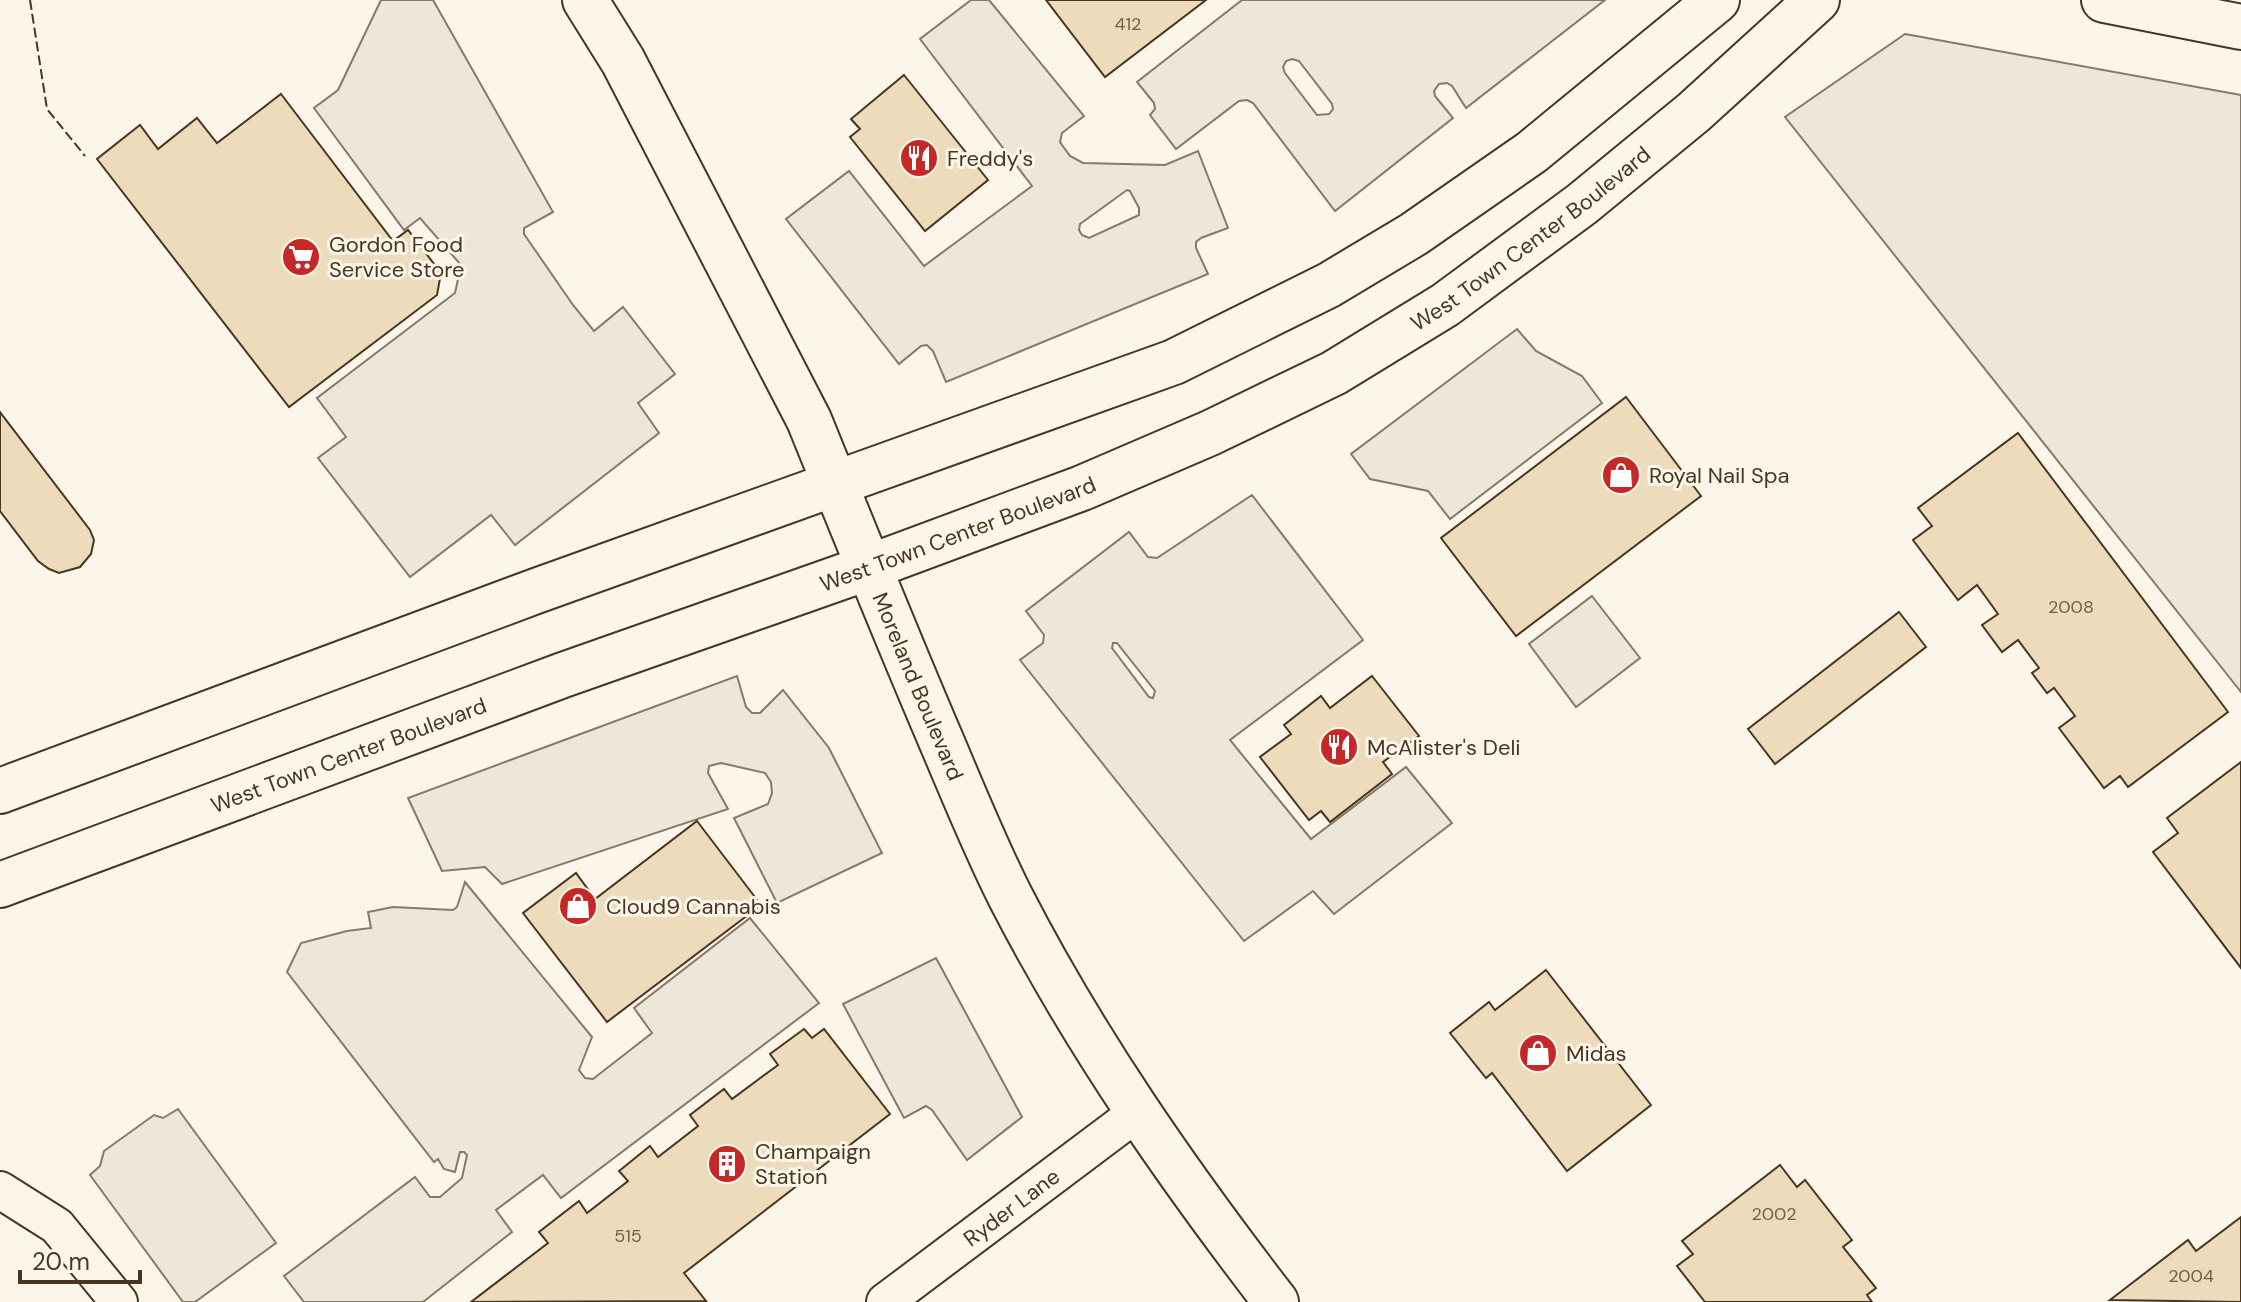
<svg xmlns="http://www.w3.org/2000/svg" width="2241" height="1302" viewBox="0 0 2241 1302" font-family="'DM Sans',sans-serif">
  <style>
    .green { fill: #ede6d9; stroke: #887966; stroke-width: 2 }
    .parking { fill: #ede7d9; stroke: #887966; stroke-width: 2; fill-rule: evenodd }
    .building { fill: #ecdcbc; stroke: #4a3520; stroke-width: 2 }
    .lines { fill: none; stroke-linecap: round; stroke-linejoin: round }
    .street-casing { stroke: #4a3520; stroke-width: 40 }
    .secondary-casing { stroke: #4a3520; stroke-width: 48 }
    .street { stroke: #fbf6e9; stroke-width: 36 }
    .secondary { stroke: #fbf6e9; stroke-width: 44 }
    .fence { stroke: #4a3520; stroke-width: 2; stroke-dasharray: 10 4; stroke-linecap: butt }
    .labels { text-anchor: middle; dominant-baseline: central; stroke-width: 6; stroke-linejoin: round; paint-order: stroke }
    .number-label { font-size: 18px; fill: #725f47 }
    .poi-label { font-size: 22px; fill: #4a3520; stroke: #fbf6e9; text-anchor: start }
    .street-label { font-size: 22px; fill: #4a3520; stroke: #fbf6e9 }
  </style>
  <rect width="100%" height="100%" fill="#fbf6e9"/>
  <path class="green" d="M1905,34L2241,95V692L1785,117Z"/>
  <g class="parking">
    <path d="M381,0H433L553,212L524,228V234L573,305L594,331L623,307L675,374L638,403L659,433L515,545L491,515L410,577L318,458L346,437L317,398L455,293L461,265L420,218L404,230L314,108L338,90Z"/>
    <path d="M971,0H989L1084,116L1062,133L1060,142L1070,156L1083,163L1165,165L1198,151L1228,228L1201,238L1196,242V248L1208,274L946,382L933,351L927,345L921,346L899,364L786,219L849,171L924,266L1032,186L920,39ZM1127,190L1130,191L1139,208V215L1089,238L1082,235L1079,230L1080,224Z"/>
    <path d="M1242,0H1605L1466,108L1452,86L1447,83L1439,84L1434,91L1435,96L1453,118L1335,211L1253,103L1247,100L1239,101L1176,149L1150,115L1155,109L1154,103L1137,82ZM1292,59L1299,61L1332,104L1333,109L1329,114L1317,115L1285,73L1283,67L1286,61Z"/>
    <path d="M1517,329L1536,351L1582,376L1602,403L1450,519L1428,491L1370,479L1351,454Z"/>
    <path d="M1252,495L1363,640L1230,740L1311,839L1406,767L1452,823L1334,914L1313,891L1244,941L1020,660L1043,643L1044,635L1026,611L1129,532L1148,557L1157,558ZM1113,643H1117L1155,691L1153,698L1149,697L1112,648Z"/>
    <path d="M1592,596L1640,658L1576,707L1529,644Z"/>
    <path d="M737,676L746,707L752,713H760L783,690L829,748L882,853L777,903L734,818L768,804L772,793L771,782L765,773L721,763L709,766L708,773L728,809L502,884L485,867L442,871L408,798Z"/>
    <path d="M465,882L592,1037L579,1070L585,1078L593,1079L652,1033L634,1008L750,918L819,1003L561,1198L543,1175L496,1210L512,1232L423,1302H304L284,1276L415,1177L430,1197H440L462,1178L467,1155L464,1152H460L455,1172L444,1169L438,1159L434,1162L287,972L301,943L347,931L371,928L368,912L393,907L453,910L457,907Z"/>
    <path d="M936,958L1022,1117L967,1160L932,1110L926,1106L904,1118L843,1004Z"/>
    <path d="M178,1109L276,1243L195,1302H183L90,1175L100,1166L104,1151L154,1115L163,1118Z"/>
  </g>
  <g class="building">
    <path d="M1046,0H1206L1105,77Z"/>
    <path d="M904,75L988,180L925,231L850,137L860,129L851,119Z"/>
    <path d="M281,94L393,241L408,230L441,273L437,295L289,407L97,159L140,125L158,149L197,118L217,143Z"/>
    <path d="M1626,397L1701,496L1516,636L1441,538Z"/>
    <path d="M0,412L90,530L94,540L91,554L80,567L59,573L49,569L38,561L0,511Z"/>
    <path d="M2018,433L2228,712L2128,787L2120,776L2104,788L2059,728L2075,716L2054,688L2047,693L2032,673L2039,668L2018,640L2002,652L1982,625L1998,614L1977,585L1958,600L1913,540L1932,526L1918,508Z"/>
    <path d="M1899,612L1926,647L1775,764L1748,729Z"/>
    <path d="M1372,676L1419,736L1383,762L1392,774L1330,822L1321,811L1309,820L1260,757L1291,734L1284,725L1321,696L1330,708Z"/>
    <path d="M2241,762V968L2153,852L2178,833L2167,818Z"/>
    <path d="M697,821L761,905L607,1022L523,913L576,873L595,899Z"/>
    <path d="M1546,970L1651,1105L1567,1171L1492,1073L1486,1078L1450,1033L1489,1002L1495,1010Z"/>
    <path d="M804,1029L812,1038L824,1029L890,1114L684,1273L706,1301L471,1302L548,1243L539,1232L579,1201L587,1213L628,1181L619,1171L650,1146L658,1157L698,1126L690,1115L724,1089L732,1099L778,1065L770,1054Z"/>
    <path d="M1780,1165L1797,1187L1805,1180L1852,1240L1843,1247L1876,1288L1867,1295L1872,1302H1705L1677,1266L1693,1254L1682,1241Z"/>
    <path d="M2241,1217V1302L2110,1300L2188,1240L2196,1251Z"/>
  </g>
  <g class="lines">
    <defs>
      <g id="street">
        <path d="M0,1190L57,1226L119,1302"/>
        <path id="s1" d="M885,1302L1138,1112"/>
      </g>
      <g id="secondary">
        <path id="s2" d="M585,0L623,61L809,420C852,526 895,633 940,738C963,792 985,847 1011,898C1085,1042 1178,1175 1276,1302"/>
        <path d="M2104,0L2241,27"/>
        <path d="M0,791L536,591L1174,362L1329,285L1414,234L1532,152L1717,0"/>
        <path id="s3" d="M0,885L563,675L867,568L1082,488L1210,433L1334,373L1445,305L1582,204L1694,112L1817,0"/>
      </g>
    </defs>
    <use href="#street" class="street-casing"/>
    <use href="#secondary" class="secondary-casing"/>
    <use href="#street" class="street"/>
    <use href="#secondary" class="secondary"/>
    <path class="fence" d="M30,0L47,109L85,156"/>
  </g>
  <defs>
    <symbol id="restaurant-disc" viewBox="-11 -11 22 22"><circle r="9.5" fill="#c62828" stroke="#fbf6e9"/><path d="M-5-6h1v4h1v-4h1v4h1v-4h1v5L-1.5 .5V6h-2V.5L-5-1ZM5-6V6H3V1.5H1.5Q1.5-4 5-6Z" fill="#fff"/></symbol>
    <symbol id="supermarket-disc" viewBox="-11 -11 22 22"><circle r="9.5" fill="#c62828" stroke="#fbf6e9"/><path d="M-6-5.5h2.5l.6 2H6L4.5 2H-2.5L-4.4-4H-6ZM-1.5 3.2a1.3 1.3 0 1 0 .1 0ZM3 3.2a1.3 1.3 0 1 0 .1 0Z" fill="#fff"/></symbol>
    <symbol id="shop-disc" viewBox="-11 -11 22 22"><circle r="9.5" fill="#c62828" stroke="#fbf6e9"/><path d="M-5-2.5h2.3a2.7 3.5 0 0 1 5.4 0H5L5.5 6h-11ZM-1.5-2.5h3a1.5 2.3 0 0 0-3 0Z" fill="#fff"/></symbol>
    <symbol id="building-disc" viewBox="-11 -11 22 22"><circle r="9.5" fill="#c62828" stroke="#fbf6e9"/><path d="M-4-6H4V6H1V3H-1V6H-4ZM-2.5-4.3h1.7v1.8h-1.7ZM.8-4.3h1.7v1.8H.8ZM-2.5-1h1.7V.8h-1.7ZM.8-1h1.7V.8H.8Z" fill="#fff"/></symbol>
  </defs>
  <g fill-rule="evenodd">
    <use href="#restaurant-disc" x="897" y="136" width="44" height="44"/>
    <use href="#supermarket-disc" x="279" y="235" width="44" height="44"/>
    <use href="#shop-disc" x="1599" y="453" width="44" height="44"/>
    <use href="#restaurant-disc" x="1317" y="725" width="44" height="44"/>
    <use href="#shop-disc" x="556" y="884" width="44" height="44"/>
    <use href="#shop-disc" x="1516" y="1031" width="44" height="44"/>
    <use href="#building-disc" x="705" y="1142" width="44" height="44"/>
  </g>
  <g class="labels">
    <g class="number-label">
      <text x="1128" y="24">412</text>
      <text x="2071" y="607">2008</text>
      <text x="1774" y="1214">2002</text>
      <text x="628" y="1236">515</text>
      <text x="2191" y="1276">2004</text>
    </g>
    <g class="poi-label">
      <text x="947" y="158">Freddy's</text>
      <text x="329" y="244">Gordon Food<tspan x="329" dy="25">Service Store</tspan></text>
      <text x="1649" y="475">Royal Nail Spa</text>
      <text x="1367" y="747">McAlister's Deli</text>
      <text x="606" y="906">Cloud9 Cannabis</text>
      <text x="1566" y="1053">Midas</text>
      <text x="755" y="1151">Champaign<tspan x="755" dy="25">Station</tspan></text>
    </g>
    <g class="street-label">
      <text stroke="none"><textPath href="#s3" startOffset="1668">West Town Center Boulevard</textPath></text>
      <text stroke="none"><textPath href="#s3" startOffset="1020">West Town Center Boulevard</textPath></text>
      <text stroke="none"><textPath href="#s2" startOffset="764">Moreland Boulevard</textPath></text>
      <text stroke="none"><textPath href="#s3" startOffset="372">West Town Center Boulevard</textPath></text>
      <text stroke="none"><textPath href="#s1" startOffset="158">Ryder Lane</textPath></text>
    </g>
  </g>
  <path d="M20 1270v12h120v-12" fill="none" stroke="#4a3520" stroke-width="4"/>
  <text x="32" y="1270" font-size="24" fill="#4a3520" stroke="#fbf6e9" stroke-width="6" paint-order="stroke">20 m</text>
</svg>
